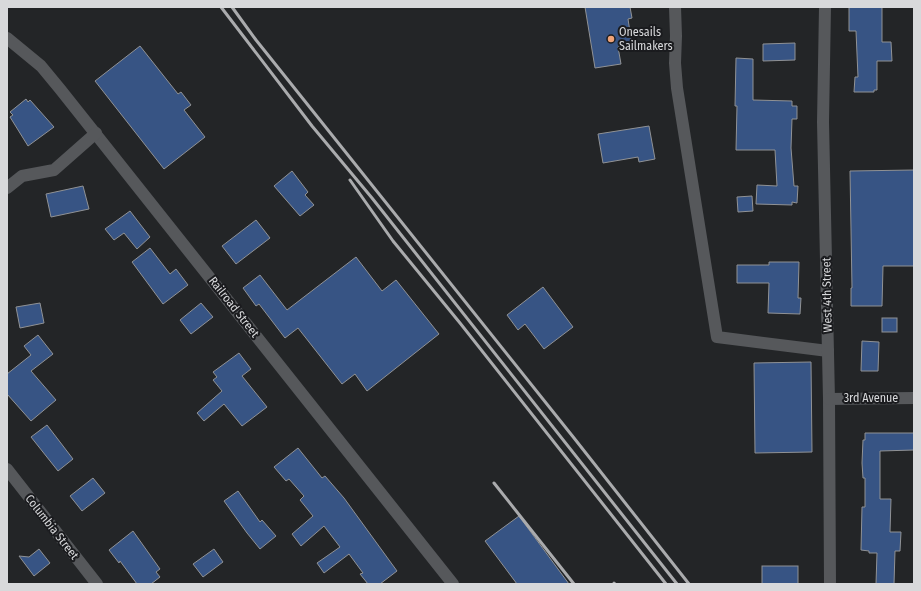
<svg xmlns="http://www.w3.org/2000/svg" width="921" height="591" viewBox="0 0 921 591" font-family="'Fira Sans Condensed',sans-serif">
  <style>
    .building { fill: #375484; stroke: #909295 }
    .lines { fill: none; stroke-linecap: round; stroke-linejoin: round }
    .minor { stroke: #56585b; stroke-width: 12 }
    .rail { stroke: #aaabad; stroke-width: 3 }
    .poi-dot { fill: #efa378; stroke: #1a1b1e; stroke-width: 1.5 }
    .labels { text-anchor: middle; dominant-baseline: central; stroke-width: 4; stroke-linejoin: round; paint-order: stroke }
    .poi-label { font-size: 12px; fill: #d8d9db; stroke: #1a1b1e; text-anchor: start }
    .street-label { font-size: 12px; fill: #d8d9db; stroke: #1a1b1e }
  </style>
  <rect width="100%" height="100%" fill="#232527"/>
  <g class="building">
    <path d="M585,7H630L632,18L628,19L632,45L618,47L621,64L595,68Z"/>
    <path d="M849,7H882V42H891L892,61H877V90H874V92H854L855,77H858L856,31H849Z"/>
    <path d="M795,43V60L763,61V44Z"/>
    <path d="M140,46L178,94L181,92L191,105L184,110L205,137L164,169L95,81Z"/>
    <path d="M736,58L753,59V100L792,101V106H797V119H792L791,148L794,186H798L797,203L792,202V205L756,204L757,185L777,186L775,150H736L737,106H735Z"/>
    <path d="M26,99L28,102L30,100L54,127L28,146L10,117L13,115L10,112Z"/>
    <path d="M649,126L655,159L639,162L638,157L603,163L598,134Z"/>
    <path d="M914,170V266H883L882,306H851V288H852L850,171Z"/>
    <path d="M292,171L308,192L305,195L314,205L300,216L274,186Z"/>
    <path d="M83,186L89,209L51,217L46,194Z"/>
    <path d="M752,196L753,211L738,212L737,197Z"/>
    <path d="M130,211L150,237L137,249L124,233L114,240L105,229Z"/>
    <path d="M256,220L270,238L236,264L222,246Z"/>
    <path d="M150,248L170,274L176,269L188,285L163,304L132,262Z"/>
    <path d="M356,257L382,291L396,280L439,334L367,391L355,374L342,384L298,328L285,338L259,304L256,306L243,288L260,275L287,310Z"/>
    <path d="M769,262H799L798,298H801L800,314L768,313L769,283H737V265H769Z"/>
    <path d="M543,287L573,327L544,349L525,324L518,330L507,315Z"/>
    <path d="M40,303L44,323L20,328L16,307Z"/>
    <path d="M201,303L213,317L191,334L180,320Z"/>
    <rect x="882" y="318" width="15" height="14"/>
    <path d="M38,335L53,354L31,371L56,400L31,421L7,394V374L31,355L24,346Z"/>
    <path d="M862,341L879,342L878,371H861Z"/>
    <path d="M239,353L251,369L242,376L267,407L242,426L224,404L204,421L197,413L222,391L213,380L217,377L213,372Z"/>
    <path d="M811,362L812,452L755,453L754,363Z"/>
    <path d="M47,425L73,459L58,471L31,437Z"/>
    <path d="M865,433H914V450L880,451V499H891L890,532H901L900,551H895L894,584H876L877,553H869V551L861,550L862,507H865V478H863L862,463L863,440H865Z"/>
    <path d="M298,448L322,478L325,476L344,498L397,571L380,584H368L360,574L363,573L349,554L324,573L317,563L340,547L324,526L301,546L292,534L313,516L300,500L304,496L289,479L286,481L274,467Z"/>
    <path d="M93,478L105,493L82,511L70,496Z"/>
    <path d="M238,491L260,522L262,520L276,536L260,549L247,533L224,501Z"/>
    <path d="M519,516L569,584H517L485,541Z"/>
    <path d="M133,531L160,569L156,572L160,577L151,584H137L120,561L119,563L109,550Z"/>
    <path d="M39,549L50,563L34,576L19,556L29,557Z"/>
    <path d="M214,549L223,562L203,577L193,564Z"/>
    <rect x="762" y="566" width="36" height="18"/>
  </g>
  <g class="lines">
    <g class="minor">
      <path d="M675,7L676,36L675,63L677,88L717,337L828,351"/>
      <path d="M825,7L823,122L829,399L830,584"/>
      <path d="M7,38L41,66L60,89L453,584"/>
      <path d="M7,188L22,176L54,170L96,133"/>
      <path d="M829,399L914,398"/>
      <path d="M7,469L97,584"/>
    </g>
    <g class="rail">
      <path d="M221,7L312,126L372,198L677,584"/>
      <path d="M232,7L256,40L574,438L689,584"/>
      <path d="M350,180L393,241L460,323L666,584"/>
      <path d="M494,483L574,584"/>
      <path d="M614,583L615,584"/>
    </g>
  </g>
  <circle class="poi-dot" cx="611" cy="39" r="4"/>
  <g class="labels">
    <g class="poi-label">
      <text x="619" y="32">Onesails<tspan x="619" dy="14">Sailmakers</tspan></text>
    </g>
    <g class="street-label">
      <text transform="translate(827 295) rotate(-91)">West 4th Street</text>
      <text transform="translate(234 307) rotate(52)">Railroad Street</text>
      <text x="871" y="398">3rd Avenue</text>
      <text transform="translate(52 527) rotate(52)">Columbia Street</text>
    </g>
  </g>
  <rect width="921" height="591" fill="none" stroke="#d8d9db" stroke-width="16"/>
</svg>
